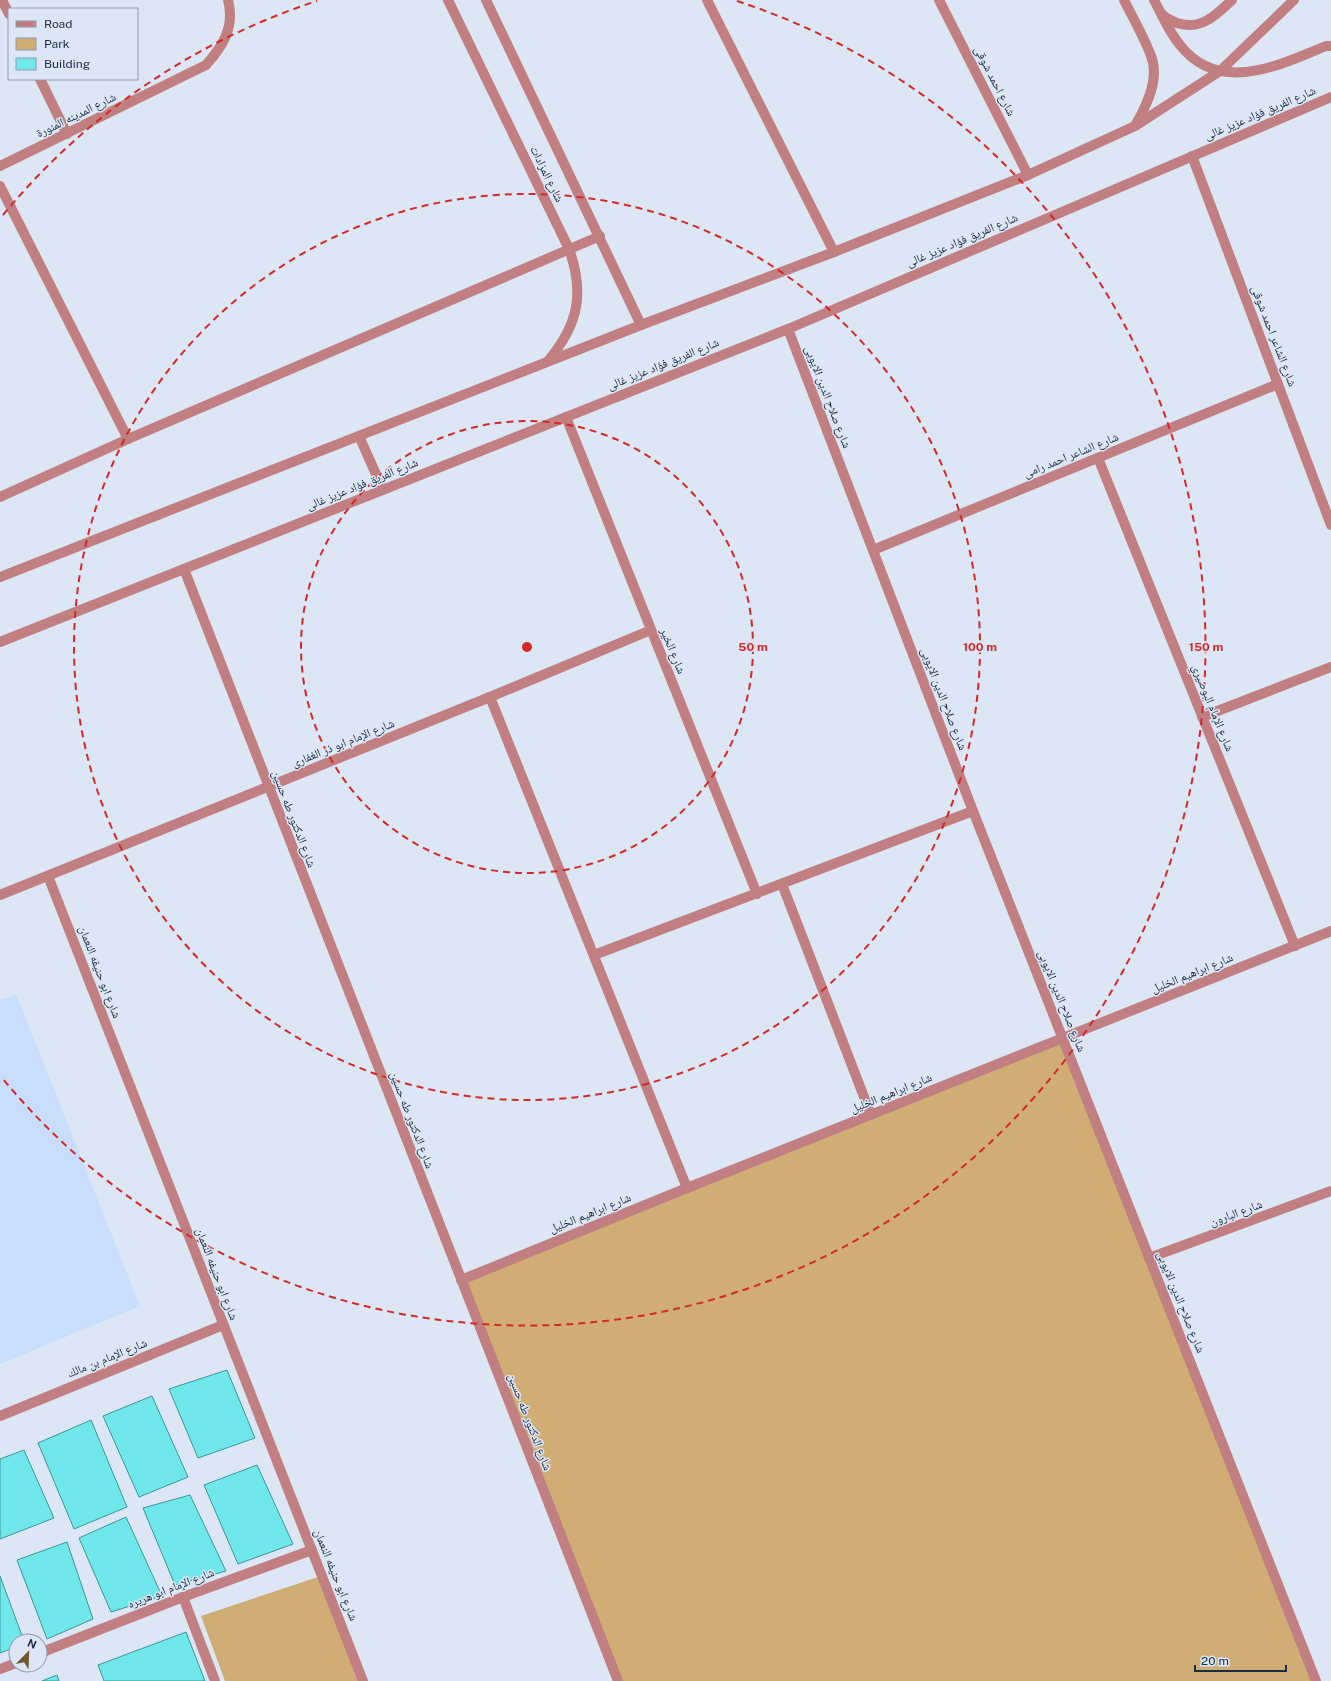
<svg xmlns="http://www.w3.org/2000/svg" width="1331" height="1681" viewBox="0 0 1331 1681" font-family="'Public Sans','Noto Naskh Arabic',sans-serif">
  <style>
    .built { fill: #c9defc }
    .green { fill: #d1ad76 }
    .building { fill: #70e7ea; stroke: #399698 }
    .lines { fill: none; stroke-linecap: round; stroke-linejoin: round }
    .minor { stroke: #c17f81; stroke-width: 10 }
    .ring { fill: none; stroke: #d62828; stroke-width: 2; stroke-dasharray: 7 5 }
    .labels { text-anchor: middle; dominant-baseline: central; stroke-width: 3; stroke-linejoin: round; paint-order: stroke }
    .street-label { font-size: 12px; fill: #192c46; stroke: #dce6f4 }
    .centre { fill: #d62828; stroke: #dce6f4; stroke-width: 2 }
    .ring-label { font-size: 12px; text-anchor: middle; font-weight: bold; fill: #d62828; stroke: #dce6f4; stroke-width: 3; stroke-linejoin: round; paint-order: stroke }
  </style>
  <rect width="100%" height="100%" fill="#dce6f4"/>
  <path class="built" d="M16,994L140,1306L0,1364V1000Z"/>
  <g class="green">
    <path d="M1063,1038L1316,1681H618L461,1280Z"/>
    <path d="M318,1577L358,1681H225L201,1616Z"/>
  </g>
  <g class="building">
    <path d="M227,1370L255,1438L198,1458L169,1389Z"/>
    <path d="M152,1396L188,1477L139,1497L103,1416Z"/>
    <path d="M91,1420L127,1507L74,1529L38,1443Z"/>
    <path d="M24,1450L54,1518L0,1539V1459Z"/>
    <path d="M257,1465L293,1544L238,1564L204,1485Z"/>
    <path d="M190,1495L226,1571L175,1585L143,1508Z"/>
    <path d="M126,1517L162,1596L111,1612L79,1538Z"/>
    <path d="M67,1542L93,1619L47,1639L17,1560Z"/>
    <path d="M0,1576L24,1641H16V1647L0,1653Z"/>
    <path d="M186,1632L205,1681H104L98,1665Z"/>
    <path d="M57,1675L59,1681H42Z"/>
  </g>
  <g class="lines">
    <g class="minor">
      <path d="M2,0L9,14"/>
      <path d="M448,0L569,249C585,294 578,325 548,361"/>
      <path d="M486,0L641,325"/>
      <path d="M707,0L834,252"/>
      <path d="M939,0L1028,175"/>
      <path d="M1124,0C1133,18 1144,37 1151,56C1160,78 1147,105 1136,124"/>
      <path d="M1154,0C1162,15 1169,32 1180,45C1219,95 1280,65 1326,46H1331"/>
      <path d="M1163,15C1167,19 1172,21 1177,23C1201,31 1216,15 1232,0"/>
      <path d="M40,79L67,134"/>
      <path d="M1192,156L1331,525"/>
      <path d="M0,166L206,65C223,46 235,27 228,0"/>
      <path d="M0,186L128,439"/>
      <path d="M788,329L973,811L1316,1681"/>
      <path d="M566,417L757,894"/>
      <path d="M359,436L383,490"/>
      <path d="M1098,458L1295,946"/>
      <path d="M0,497L128,439L600,236"/>
      <path d="M873,550L1278,384"/>
      <path d="M184,569L618,1681"/>
      <path d="M0,577L641,325L834,252L1028,175L1135,126L1220,71L1294,0"/>
      <path d="M0,642L788,329L1331,97"/>
      <path d="M490,697L687,1188"/>
      <path d="M1202,717L1331,667"/>
      <path d="M48,876L363,1681"/>
      <path d="M782,884L871,1115"/>
      <path d="M0,895L490,697L651,630"/>
      <path d="M594,955L973,811"/>
      <path d="M1149,1258L1331,1191"/>
      <path d="M461,1280L687,1188L1331,931"/>
      <path d="M0,1416L223,1325"/>
      <path d="M183,1597L215,1681"/>
      <path d="M40,1653L183,1597L312,1550"/>
      <path d="M0,1669L16,1663"/>
    </g>
  </g>
  <g class="ring">
    <circle cx="527" cy="647" r="226"/>
    <circle cx="527" cy="647" r="453"/>
    <path d="M3 215A679 679 0 0 1 317 1M737 1A679 679 0 1 1 3 1079"/>
  </g>
  <g class="labels">
    <g class="street-label">
      <text transform="translate(995 81) rotate(63)">شارع احمد شوقى</text>
      <text transform="translate(1260 113) rotate(-23)">شارع الفريق فؤاد عزيز غالى</text>
      <text transform="translate(76 115) rotate(-26)">شارع المدينه المنورة</text>
      <text transform="translate(547 174) rotate(64)">شارع المزادات</text>
      <text transform="translate(962 240) rotate(-23)">شارع الفريق فؤاد عزيز غالى</text>
      <text transform="translate(1274 336) rotate(69)">شارع الشاعر احمد شوقى</text>
      <text transform="translate(663 364) rotate(-22)">شارع الفريق فؤاد عزيز غالى</text>
      <text transform="translate(828 397) rotate(69)">شارع صلاح الدين الايوبى</text>
      <text transform="translate(1071 455) rotate(-22)">شارع الشاعر احمد رامى</text>
      <text transform="translate(362 484) rotate(-22)">شارع الفريق فؤاد عزيز غالى</text>
      <text transform="translate(673 651) rotate(68)">شارع الخير</text>
      <text transform="translate(944 699) rotate(69)">شارع صلاح الدين الايوبى</text>
      <text transform="translate(1213 708) rotate(68)">شارع الإمام البوصيري</text>
      <text transform="translate(343 743) rotate(-22)">شارع الإمام ابو ذر الغفارى</text>
      <text transform="translate(294 819) rotate(69)">شارع الدكتور طه حسين</text>
      <text transform="translate(100 972) rotate(69)">شارع ابو حنيفه النعمان</text>
      <text transform="translate(1192 973) rotate(-22)">شارع ابراهيم الخليل</text>
      <text transform="translate(1062 1001) rotate(68)">شارع صلاح الدين الايوبى</text>
      <text transform="translate(891 1093) rotate(-22)">شارع ابراهيم الخليل</text>
      <text transform="translate(412 1120) rotate(69)">شارع الدكتور طه حسين</text>
      <text transform="translate(590 1213) rotate(-22)">شارع ابراهيم الخليل</text>
      <text transform="translate(1236 1213) rotate(-20)">شارع البارون</text>
      <text transform="translate(217 1274) rotate(69)">شارع ابو حنيفه النعمان</text>
      <text transform="translate(1181 1302) rotate(68)">شارع صلاح الدين الايوبى</text>
      <text transform="translate(107 1358) rotate(-22)">شارع الإمام بن مالك</text>
      <text transform="translate(530 1422) rotate(69)">شارع الدكتور طه حسين</text>
      <text transform="translate(336 1575) rotate(68)">شارع ابو حنيفه النعمان</text>
      <text transform="translate(171 1588) rotate(-21)">شارع الإمام ابو هريره</text>
    </g>
  </g>
  <circle cx="527" cy="647" r="6" class="centre"/>
  <g class="ring-label">
    <text x="753" y="651">50 m</text>
    <text x="980" y="651">100 m</text>
    <text x="1206" y="651">150 m</text>
  </g>
  <rect x="8" y="8" width="130" height="72" fill="#dce6f4" stroke="#8e9cae"/>
  <rect x="16" y="21" width="20" height="6" fill="#c17f81" stroke="#8e9cae"/>
  <text x="44" y="28" font-size="12" fill="#192c46">Road</text>
  <rect x="16" y="38" width="20" height="12" fill="#d1ad76" stroke="#8e9cae"/>
  <text x="44" y="48" font-size="12" fill="#192c46">Park</text>
  <rect x="16" y="58" width="20" height="12" fill="#70e7ea" stroke="#8e9cae"/>
  <text x="44" y="68" font-size="12" fill="#192c46">Building</text>
  <g transform="translate(28 1653) rotate(23)"><circle r="19" fill="#dce6f4" stroke="#8e9cae"/>
  <path d="M0-3L7 15L0 10L-7 15Z" fill="#73572a"/>
  <text y="-6" font-size="11" font-weight="bold" text-anchor="middle" fill="#192c46">N</text>
  </g>
  <path d="M1195 1665v6h91v-6" fill="none" stroke="#192c46" stroke-width="2"/>
  <text x="1201" y="1665" font-size="12" fill="#192c46" stroke="#dce6f4" stroke-width="3" paint-order="stroke">20 m</text>
</svg>
